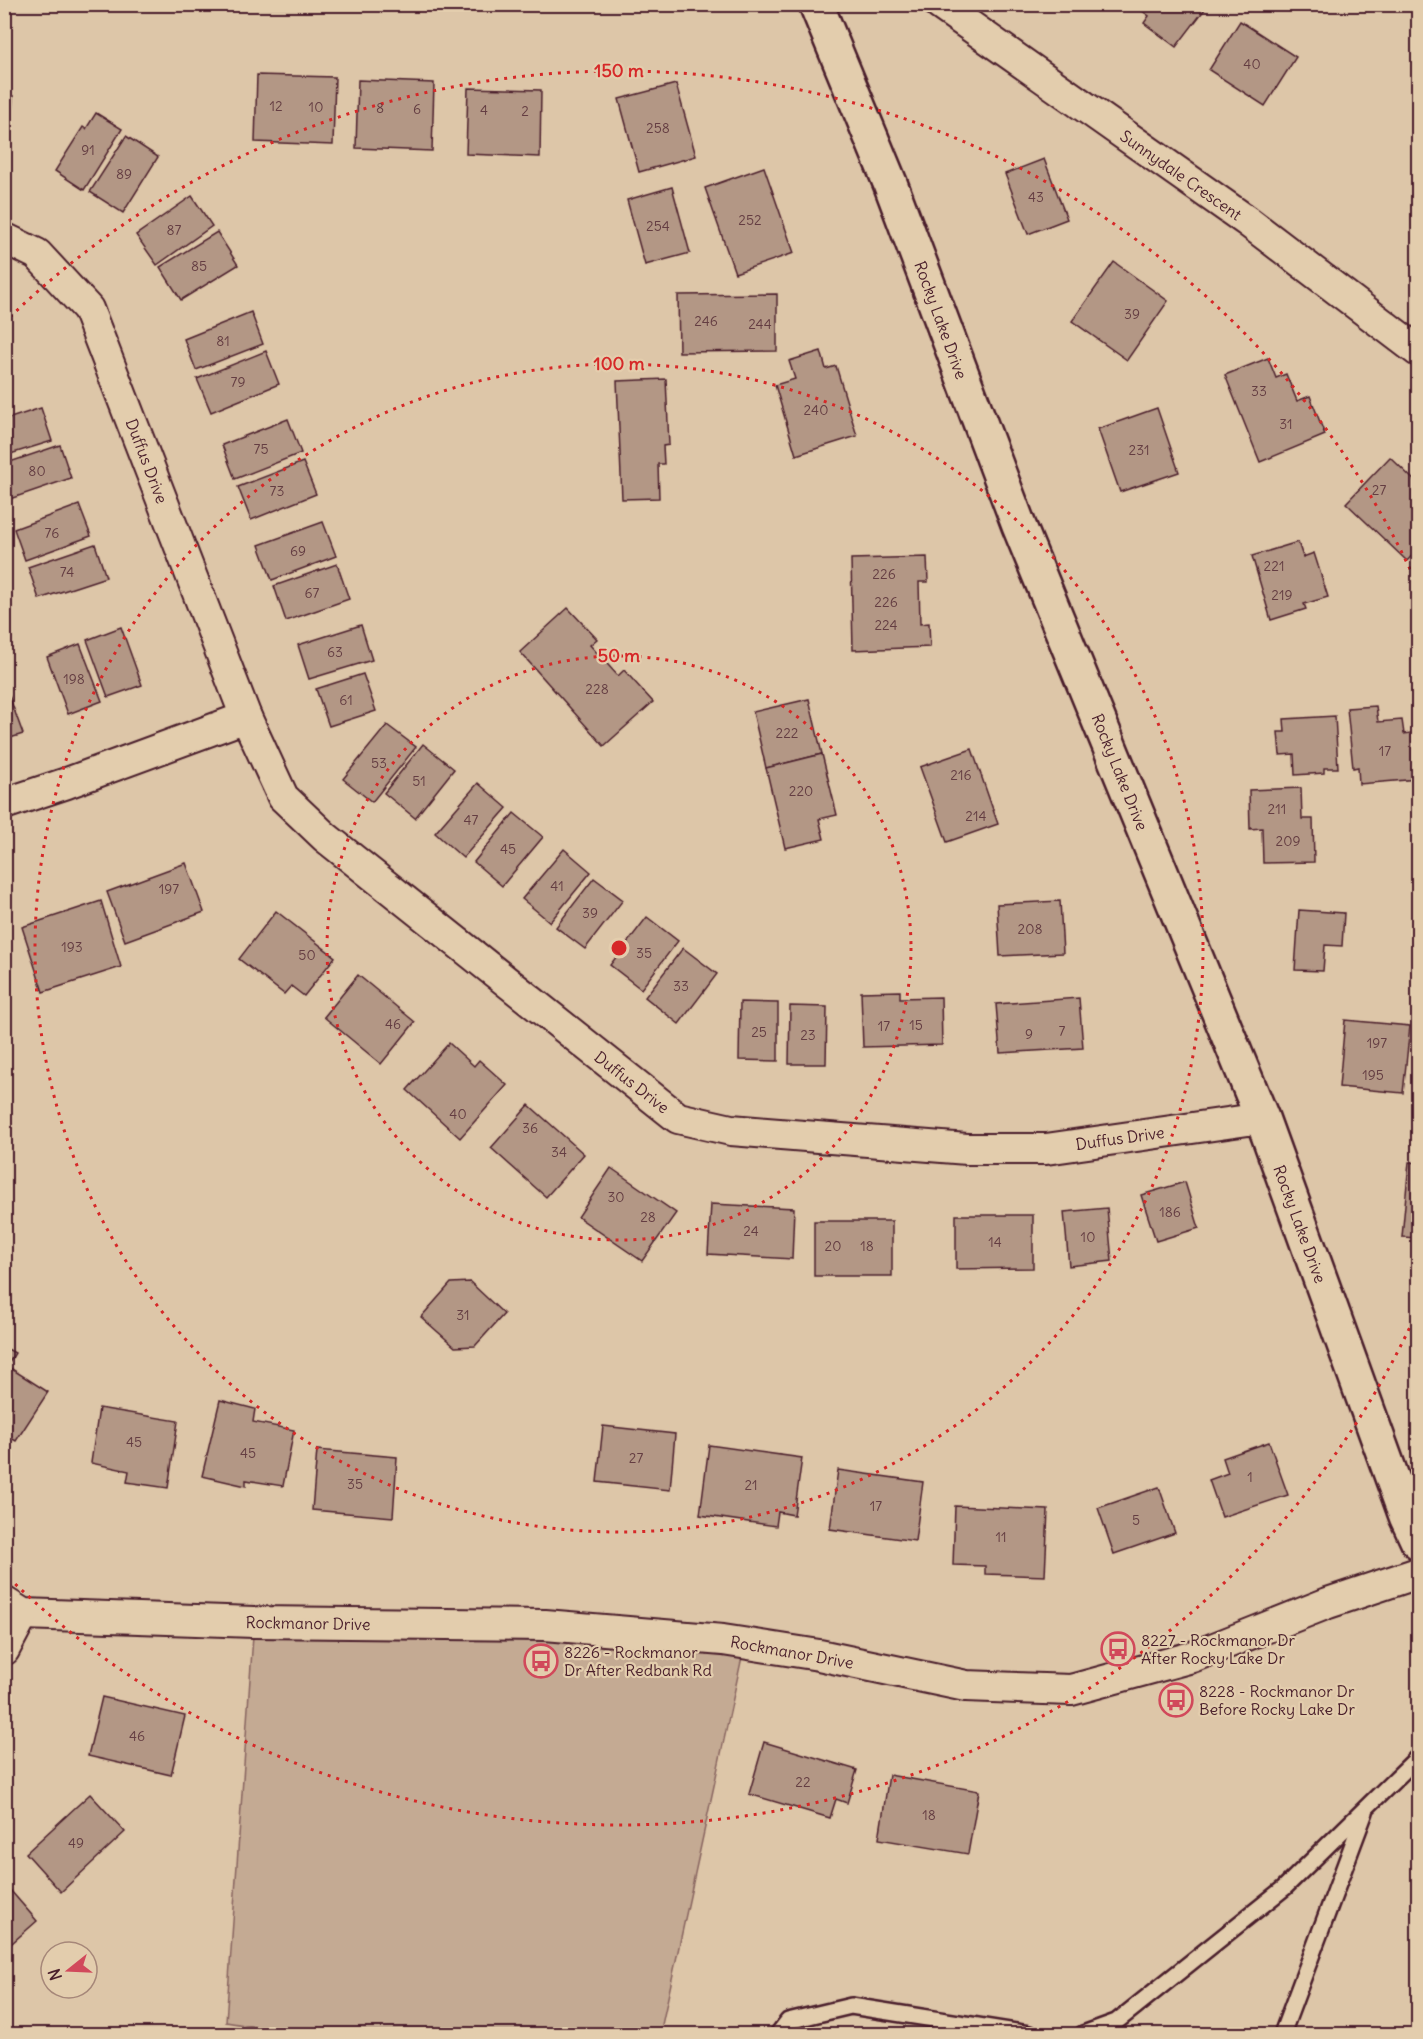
<svg xmlns="http://www.w3.org/2000/svg" width="1423" height="2039" viewBox="0 0 1423 2039" font-family="Delius,sans-serif">
  <style>
    .green { fill: #c4aa93; stroke: #87645f; stroke-width: 1.5 }
    .building { fill: #b39785; stroke: #4a1f2b; stroke-width: 1.5 }
    .lines { fill: none; stroke-linecap: round; stroke-linejoin: round }
    .lane-casing { stroke: #4a1f2b; stroke-width: 20 }
    .street-casing { stroke: #4a1f2b; stroke-width: 34 }
    .primary-casing { stroke: #4a1f2b; stroke-width: 38 }
    .lane { stroke: #e3cdad; stroke-width: 15 }
    .street { stroke: #e3cdad; stroke-width: 30 }
    .primary { stroke: #e3cdad; stroke-width: 33 }
    .ring { fill: none; stroke: #d62828; stroke-width: 3; stroke-dasharray: 3 6 }
    .labels { text-anchor: middle; dominant-baseline: central; stroke-width: 4.5; stroke-linejoin: round; paint-order: stroke }
    .number-label { font-size: 14px; fill: #643d42 }
    .street-label { font-size: 16px; fill: #4a1f2b; stroke: #e3cdad }
    .poi-label { font-size: 16px; fill: #4a1f2b; stroke: #e3cdad; text-anchor: start }
    .centre { fill: #d62828; stroke: #e3cdad; stroke-width: 3 }
    .ring-label { font-size: 18px; text-anchor: middle; font-weight: bold; fill: #d62828; stroke: #e3cdad; stroke-width: 4.5; stroke-linejoin: round; paint-order: stroke }
  </style>
  <rect width="100%" height="100%" fill="#ddc6a8"/>
  <filter id="ink" filterUnits="userSpaceOnUse"><feTurbulence type="fractalNoise" baseFrequency=".0167" numOctaves="2"/><feDisplacementMap in="SourceGraphic" scale="12" xChannelSelector="R" yChannelSelector="G"/><feConvolveMatrix kernelMatrix="1 2 1 2 8 2 1 2 1" color-interpolation-filters="sRGB"/></filter>
  <g filter="url(#ink)">
    <path class="green" d="M254,1622L559,1638L742,1657L660,2034H301L226,2022Z"/>
    <g class="building">
      <path d="M1133,4H1198L1205,9L1176,47L1144,23L1149,16Z"/>
      <path d="M1240,21L1296,57L1265,106L1209,70Z"/>
      <path d="M257,75L335,77L333,145L255,142Z"/>
      <path d="M358,80L434,83L432,151L356,148Z"/>
      <path d="M676,84L696,156L639,172L619,99Z"/>
      <path d="M468,88L541,90L540,157L466,154Z"/>
      <path d="M4,95L13,96L9,162L4,161Z"/>
      <path d="M96,113L122,129L84,190L55,171L83,127L86,129Z"/>
      <path d="M126,136L158,157L123,213L90,192Z"/>
      <path d="M1044,159L1067,219L1028,234L1005,174Z"/>
      <path d="M764,167L794,253L735,273L705,188Z"/>
      <path d="M672,187L690,253L645,265L627,200Z"/>
      <path d="M192,196L212,226L157,265L136,235Z"/>
      <path d="M217,232L238,265L181,300L160,267Z"/>
      <path d="M1114,262L1168,301L1127,360L1072,321Z"/>
      <path d="M777,294V351L679,352L678,295Z"/>
      <path d="M251,312L263,344L196,370L184,339Z"/>
      <path d="M266,351L279,384L211,412L197,379Z"/>
      <path d="M821,351L826,369L836,366L857,436L796,455L775,385L795,379L789,361Z"/>
      <path d="M1268,358L1276,378L1286,374L1297,401L1310,396L1325,435L1260,462L1225,375Z"/>
      <path d="M666,379L669,445L663,446L664,464H658L659,498L622,499L617,381Z"/>
      <path d="M41,408L52,441L4,456V420Z"/>
      <path d="M1157,408L1179,472L1120,492L1098,429Z"/>
      <path d="M288,419L301,453L235,479L222,445Z"/>
      <path d="M60,445L71,478L4,501V464Z"/>
      <path d="M1390,457L1418,484V549L1407,561L1346,503Z"/>
      <path d="M303,462L316,494L251,520L238,487Z"/>
      <path d="M79,505L91,536L25,560L14,529Z"/>
      <path d="M323,522L336,556L272,580L259,545Z"/>
      <path d="M1298,542L1303,557L1314,553L1328,597L1304,604L1306,609L1271,620L1252,556Z"/>
      <path d="M95,544L106,577L39,599L28,567Z"/>
      <path d="M927,557L928,582H919L920,624L929,623L930,647L853,650L851,559Z"/>
      <path d="M337,564L349,599L286,621L274,586Z"/>
      <path d="M568,608L597,639L590,645L618,676L624,670L653,702L604,746L520,652Z"/>
      <path d="M361,625L372,660L309,679L298,645Z"/>
      <path d="M121,627L142,685L108,697L87,640Z"/>
      <path d="M80,644L102,701L68,714L47,657Z"/>
      <path d="M363,674L376,711L329,726L316,689Z"/>
      <path d="M4,682L23,734L4,740Z"/>
      <path d="M809,699L822,754L766,768L753,712Z"/>
      <path d="M1376,706L1378,722L1402,720L1404,734L1418,732V779L1359,784L1358,767L1353,768L1347,708Z"/>
      <path d="M1335,716L1338,768H1324V773L1295,775L1294,754L1280,755L1278,732H1285L1284,719Z"/>
      <path d="M387,725L416,747L372,802L343,779Z"/>
      <path d="M423,744L454,769L415,818L384,793Z"/>
      <path d="M972,749L998,824L947,842L920,767Z"/>
      <path d="M822,754L837,815L819,819L824,839L785,848L766,768Z"/>
      <path d="M478,783L507,808L463,858L435,833Z"/>
      <path d="M1301,788L1302,819H1313L1314,862L1263,863L1262,828L1250,829L1249,790Z"/>
      <path d="M514,813L543,837L502,886L474,862Z"/>
      <path d="M564,849L591,872L550,922L522,899Z"/>
      <path d="M186,863L204,912L125,941L107,892Z"/>
      <path d="M594,878L623,900L585,949L556,927Z"/>
      <path d="M101,901L121,967L43,992L22,927Z"/>
      <path d="M1060,901L1063,953L1000,956L997,904Z"/>
      <path d="M1299,910L1344,913L1342,946L1325,945L1323,971L1295,970Z"/>
      <path d="M276,911L335,957L304,996L291,986L284,994L239,959Z"/>
      <path d="M647,917L678,941L641,989L610,965Z"/>
      <path d="M683,948L717,974L679,1024L645,997Z"/>
      <path d="M358,975L415,1022L381,1064L324,1017Z"/>
      <path d="M900,991V998L941,997L942,1045L863,1047L861,992Z"/>
      <path d="M1079,998L1083,1048L1000,1053L996,1004Z"/>
      <path d="M740,1002L778,1003V1061L739,1060Z"/>
      <path d="M790,1006L827,1007L826,1064H789Z"/>
      <path d="M1345,1020L1410,1026L1403,1093L1339,1087Z"/>
      <path d="M449,1043L474,1066L479,1060L507,1085L460,1138L407,1090Z"/>
      <path d="M529,1105L584,1154L546,1197L491,1148Z"/>
      <path d="M1409,1162L1418,1163V1238L1402,1237Z"/>
      <path d="M611,1168L676,1213L642,1261L578,1217Z"/>
      <path d="M1185,1182L1199,1228L1156,1241L1141,1195Z"/>
      <path d="M711,1204L794,1208L792,1259L708,1254Z"/>
      <path d="M1107,1208L1112,1261L1069,1266L1064,1212Z"/>
      <path d="M956,1215H1033V1268L956,1269Z"/>
      <rect x="814" y="1221" width="78" height="55"/>
      <path d="M470,1282L504,1314L475,1346L455,1347L421,1317L451,1283Z"/>
      <path d="M4,1347L15,1353L7,1366L48,1392L16,1441L4,1434Z"/>
      <path d="M220,1400L255,1409L253,1422L294,1430L283,1486L246,1480V1486L202,1476Z"/>
      <path d="M99,1408L178,1421L168,1488L127,1482L129,1471L91,1463Z"/>
      <path d="M603,1426L675,1434L670,1490L597,1482Z"/>
      <path d="M1269,1442L1288,1495L1222,1517L1209,1480L1228,1473L1223,1458Z"/>
      <path d="M709,1445L802,1458L794,1515L778,1512L776,1526L700,1515Z"/>
      <path d="M317,1450L397,1457L393,1517L312,1510Z"/>
      <path d="M838,1470L923,1482L915,1541L830,1529Z"/>
      <path d="M1159,1487L1175,1533L1114,1554L1098,1508Z"/>
      <path d="M955,1506L1048,1510L1045,1576L985,1574V1566L953,1565Z"/>
      <path d="M102,1697L185,1716L171,1775L88,1756Z"/>
      <path d="M764,1742L857,1770L847,1803L836,1799L830,1818L749,1794Z"/>
      <path d="M889,1775L979,1791L968,1854L879,1839Z"/>
      <path d="M90,1794L125,1832L61,1892L26,1853Z"/>
      <path d="M4,1883L37,1921L4,1950Z"/>
    </g>
    <g class="lines">
      <defs>
        <g id="lane">
          <path d="M778,2034L788,2021L851,2006L1029,2034"/>
          <path d="M1083,2034L1116,2022L1284,1888L1418,1757"/>
          <path d="M1282,2034L1365,1812"/>
        </g>
        <g id="street">
          <path d="M939,4L1247,221L1418,351"/>
          <path d="M4,238L37,254L88,309L246,717L283,797L325,837L678,1118L731,1130L967,1149H1046L1262,1118"/>
          <path d="M4,804L67,783L246,717"/>
          <path d="M4,1602L23,1614L254,1622L545,1625L723,1640L819,1655L966,1686L1071,1690L1192,1657L1328,1603L1418,1573"/>
          <path d="M4,1650L23,1614"/>
        </g>
        <path id="primary" d="M816,4L890,183L1019,526L1262,1118L1406,1516L1418,1542"/>
      </defs>
      <use href="#lane" class="lane-casing"/>
      <use href="#street" class="street-casing"/>
      <use href="#primary" class="primary-casing"/>
      <use href="#lane" class="lane"/>
      <use href="#street" class="street"/>
      <use href="#primary" class="primary"/>
    </g>
  </g>
  <g class="ring">
    <circle cx="619" cy="948" r="292"/>
    <circle cx="619" cy="948" r="584"/>
    <path d="M1417 1312A877 877 0 0 1 10 1579M10 317A877 877 0 0 1 1417 584"/>
  </g>
  <defs>
    <symbol id="bus-ring" viewBox="-11 -11 22 22"><circle r="9.5" fill="#e3cdad" stroke="#d1495b" stroke-width="1.5"/><path d="M-5-6H5V4H4V6H2V4H-2V6H-4V4H-5ZM-3.5-4V0h7V-4ZM-3.5 1.2v1.5H-2V1.2ZM2 1.2v1.5H3.5V1.2Z" fill="#d1495b"/></symbol>
  </defs>
  <g fill-rule="evenodd">
    <use href="#bus-ring" x="1099" y="1630" width="38" height="38"/>
    <use href="#bus-ring" x="522" y="1642" width="38" height="38"/>
    <use href="#bus-ring" x="1157" y="1681" width="38" height="38"/>
  </g>
  <g class="labels">
    <g class="number-label">
      <text x="1252" y="64">40</text>
      <text x="276" y="106">12</text>
      <text x="316" y="107">10</text>
      <text x="380" y="108">8</text>
      <text x="417" y="109">6</text>
      <text x="484" y="110">4</text>
      <text x="525" y="111">2</text>
      <text x="658" y="128">258</text>
      <text x="88" y="150">91</text>
      <text x="124" y="174">89</text>
      <text x="1036" y="197">43</text>
      <text x="750" y="220">252</text>
      <text x="658" y="226">254</text>
      <text x="174" y="230">87</text>
      <text x="199" y="266">85</text>
      <text x="1132" y="314">39</text>
      <text x="706" y="321">246</text>
      <text x="760" y="324">244</text>
      <text x="223" y="341">81</text>
      <text x="238" y="382">79</text>
      <text x="1259" y="391">33</text>
      <text x="816" y="410">240</text>
      <text x="1286" y="424">31</text>
      <text x="261" y="449">75</text>
      <text x="1139" y="450">231</text>
      <text x="37" y="471">80</text>
      <text x="1379" y="490">27</text>
      <text x="277" y="491">73</text>
      <text x="52" y="533">76</text>
      <text x="298" y="551">69</text>
      <text x="1274" y="566">221</text>
      <text x="67" y="572">74</text>
      <text x="884" y="574">226</text>
      <text x="312" y="593">67</text>
      <text x="1282" y="595">219</text>
      <text x="886" y="602">226</text>
      <text x="886" y="625">224</text>
      <text x="335" y="652">63</text>
      <text x="74" y="679">198</text>
      <text x="597" y="689">228</text>
      <text x="346" y="700">61</text>
      <text x="787" y="733">222</text>
      <text x="1385" y="751">17</text>
      <text x="379" y="763">53</text>
      <text x="961" y="775">216</text>
      <text x="419" y="781">51</text>
      <text x="801" y="791">220</text>
      <text x="1277" y="809">211</text>
      <text x="976" y="816">214</text>
      <text x="471" y="820">47</text>
      <text x="1288" y="841">209</text>
      <text x="508" y="849">45</text>
      <text x="557" y="886">41</text>
      <text x="169" y="889">197</text>
      <text x="590" y="913">39</text>
      <text x="1030" y="929">208</text>
      <text x="72" y="947">193</text>
      <text x="644" y="953">35</text>
      <text x="307" y="955">50</text>
      <text x="681" y="986">33</text>
      <text x="393" y="1024">46</text>
      <text x="916" y="1025">15</text>
      <text x="884" y="1026">17</text>
      <text x="1062" y="1031">7</text>
      <text x="759" y="1032">25</text>
      <text x="1029" y="1034">9</text>
      <text x="808" y="1035">23</text>
      <text x="1377" y="1043">197</text>
      <text x="1373" y="1075">195</text>
      <text x="458" y="1114">40</text>
      <text x="530" y="1128">36</text>
      <text x="559" y="1152">34</text>
      <text x="616" y="1197">30</text>
      <text x="1170" y="1212">186</text>
      <text x="648" y="1217">28</text>
      <text x="751" y="1231">24</text>
      <text x="1088" y="1237">10</text>
      <text x="995" y="1242">14</text>
      <text x="833" y="1246">20</text>
      <text x="867" y="1246">18</text>
      <text x="463" y="1315">31</text>
      <text x="134" y="1442">45</text>
      <text x="248" y="1453">45</text>
      <text x="636" y="1458">27</text>
      <text x="1250" y="1477">1</text>
      <text x="355" y="1484">35</text>
      <text x="751" y="1485">21</text>
      <text x="876" y="1506">17</text>
      <text x="1136" y="1520">5</text>
      <text x="1001" y="1537">11</text>
      <text x="137" y="1736">46</text>
      <text x="803" y="1782">22</text>
      <text x="929" y="1815">18</text>
      <text x="76" y="1843">49</text>
    </g>
    <g class="street-label">
      <text transform="translate(1181 175) rotate(35)">Sunnydale Crescent</text>
      <text transform="translate(941 320) rotate(70)">Rocky Lake Drive</text>
      <text transform="translate(147 461) rotate(69)">Duffus Drive</text>
      <text transform="translate(1120 772) rotate(68)">Rocky Lake Drive</text>
      <text transform="translate(632 1082) rotate(38)">Duffus Drive</text>
      <text transform="translate(1120 1138) rotate(-8)">Duffus Drive</text>
      <text transform="translate(1300 1224) rotate(70)">Rocky Lake Drive</text>
      <text transform="translate(308 1623) rotate(1)">Rockmanor Drive</text>
      <text transform="translate(792 1652) rotate(10)">Rockmanor Drive</text>
    </g>
    <g class="poi-label">
      <text x="1141" y="1640">8227 - Rockmanor Dr<tspan x="1141" dy="18">After Rocky Lake Dr</tspan></text>
      <text x="564" y="1652">8226 - Rockmanor<tspan x="564" dy="18">Dr After Redbank Rd</tspan></text>
      <text x="1199" y="1691">8228 - Rockmanor Dr<tspan x="1199" dy="18">Before Rocky Lake Dr</tspan></text>
    </g>
  </g>
  <circle cx="619" cy="948" r="9" class="centre"/>
  <g class="ring-label">
    <text x="619" y="77">150 m</text>
    <text x="619" y="370">100 m</text>
    <text x="619" y="662">50 m</text>
  </g>
  <rect width="1423" height="2039" fill="none" stroke="#e3cdad" stroke-width="24"/>
  <rect x="12" y="12" width="1399" height="2015" fill="none" stroke="#4a1f2b" stroke-width="2" filter="url(#ink)"/>
  <g transform="translate(69 1970) rotate(252)"><circle r="28" fill="#e3cdad" stroke="#a68779" stroke-width="1.5"/>
  <path d="M0-4.5L10 22L0 15L-10 22Z" fill="#d1495b"/>
  <text y="-9" font-size="16" font-weight="bold" text-anchor="middle" fill="#4a1f2b">N</text>
  </g>
</svg>
